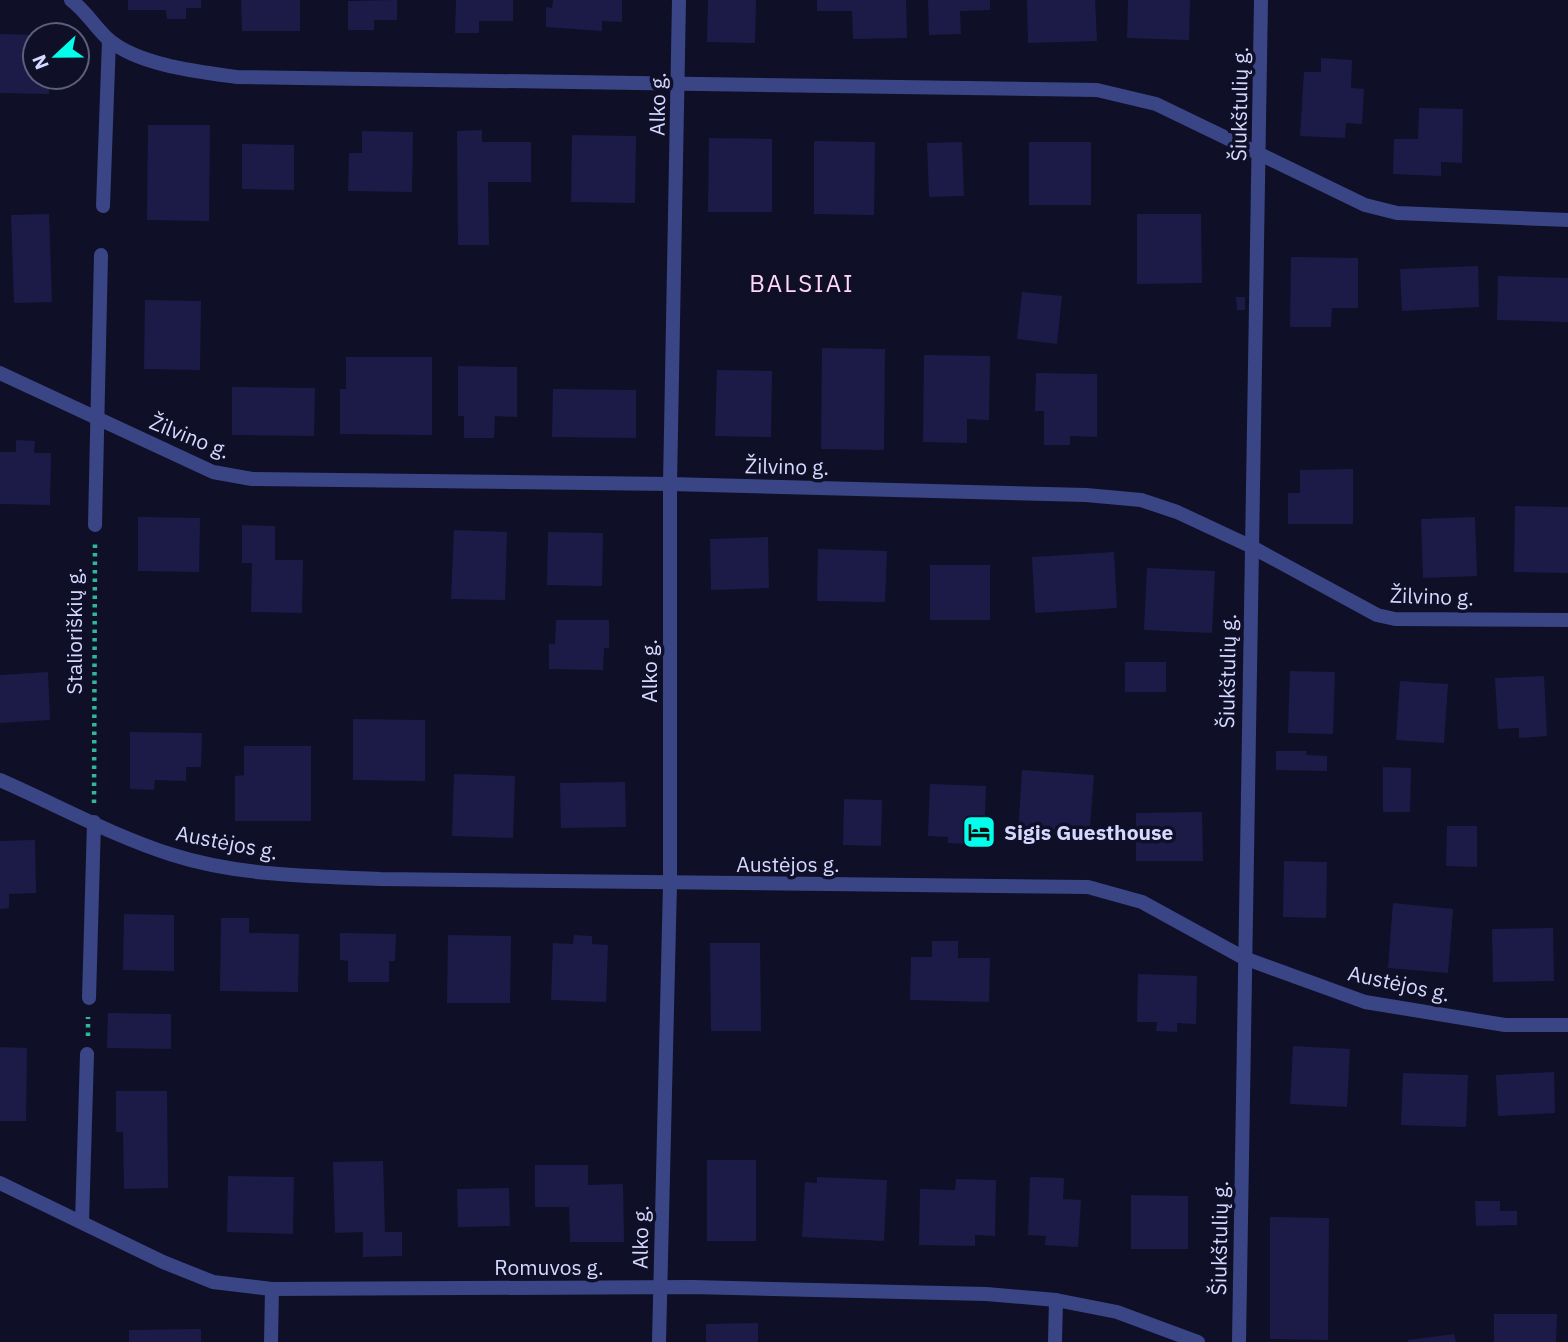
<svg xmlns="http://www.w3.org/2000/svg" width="1568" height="1342" viewBox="0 0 1568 1342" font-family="'IBM Plex Sans',sans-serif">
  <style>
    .building { fill: #1c1b48 }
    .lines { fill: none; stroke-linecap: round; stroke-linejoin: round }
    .path { stroke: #2fb998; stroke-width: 4.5; stroke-dasharray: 3.5 5; stroke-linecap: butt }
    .minor { stroke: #3a4586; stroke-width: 14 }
    .labels { text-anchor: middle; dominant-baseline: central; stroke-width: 7; stroke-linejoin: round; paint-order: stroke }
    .street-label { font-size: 21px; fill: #d5d8ff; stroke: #0f0f27 }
    .poi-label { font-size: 21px; font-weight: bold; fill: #d5d8ff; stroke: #0f0f27; text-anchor: start }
    .quarter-label { font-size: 24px; letter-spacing: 2px; fill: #ffd7f8; stroke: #0f0f27 }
  </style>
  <rect width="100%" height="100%" fill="#0f0f27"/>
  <g class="building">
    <path d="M128,0H201V8H186V19H167L166,10H128Z"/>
    <path d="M241,0H300V31H242Z"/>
    <path d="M397,0V20H374V30H348V1Z"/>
    <path d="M456,0H513V21H479V33H455Z"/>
    <path d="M553,0H622V22L602,21V31L546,27V7L552,8Z"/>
    <path d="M708,0H756L755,43L707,42Z"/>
    <path d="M817,0H906L907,38L853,39L852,11H817Z"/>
    <path d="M928,0H990V10L960,11L961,34L929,35Z"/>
    <path d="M1027,0H1095L1097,41L1028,43Z"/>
    <path d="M1128,0H1190L1189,40L1127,38Z"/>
    <path d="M0,34L35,35V77H49V94L0,93Z"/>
    <path d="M1321,58L1352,60L1351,88L1364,89L1362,124L1346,123L1345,138L1300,136L1304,72H1321Z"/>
    <path d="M1419,108L1463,109L1462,163L1441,162V176L1393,174L1394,139H1418Z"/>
    <path d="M148,125H210L209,221L147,220Z"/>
    <path d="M482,130V142H531V182H488L489,245H458L457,131Z"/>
    <path d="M362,131L413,132L412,192L348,191L349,153H362Z"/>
    <path d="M572,135L636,136L635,203L571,202Z"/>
    <path d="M709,138L772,139V212H708Z"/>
    <path d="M814,141L875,142L874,215L814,214Z"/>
    <path d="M962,142L964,196L929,197L927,143Z"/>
    <rect x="1029" y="142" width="62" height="63"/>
    <path d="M242,144L294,145V190L242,189Z"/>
    <path d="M49,214L52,302L14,303L11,215Z"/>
    <path d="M1137,214H1201L1202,283L1137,284Z"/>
    <path d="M1291,257L1358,258V308H1332L1331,327H1290Z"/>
    <path d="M1478,266L1479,307L1402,311L1400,269Z"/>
    <path d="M1498,276L1568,278V322L1497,320Z"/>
    <path d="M1022,292L1062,296L1057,344L1017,339Z"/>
    <path d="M1236,297H1245V310H1237Z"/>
    <path d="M145,300L201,301L200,370L144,369Z"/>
    <path d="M822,348L885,349L884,450L821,449Z"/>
    <path d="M924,355L990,356L989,420L967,419V443L923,442Z"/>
    <path d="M346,357H432V435L340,434V389H346Z"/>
    <path d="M458,366L517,367V417L495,416L494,438H464V416H458Z"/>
    <path d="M717,370L772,371L771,437L715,436Z"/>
    <path d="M1036,373L1097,374V437L1070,436V445H1044V411H1035Z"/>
    <path d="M232,387L315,388L314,436L232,435Z"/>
    <path d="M553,389L636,390V438L552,437Z"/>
    <path d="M16,440L35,441L34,453H51L50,505L0,504V452H16Z"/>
    <path d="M1353,469V524H1288V493H1300V470Z"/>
    <path d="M1515,506L1568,507V573L1514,572Z"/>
    <path d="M138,517L200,518L199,572L138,571Z"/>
    <path d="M1475,517L1477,576L1423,578L1421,519Z"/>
    <path d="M242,525L275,526V560H303L302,613L251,612L252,563H242Z"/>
    <path d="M454,530L507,532L505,600L451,599Z"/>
    <path d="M548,532L603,533L602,586L547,585Z"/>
    <path d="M768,537L769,588L711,590L710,539Z"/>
    <path d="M818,549L887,551L885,602L817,601Z"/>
    <path d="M1114,552L1117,608L1035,613L1032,557Z"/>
    <rect x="930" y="565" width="60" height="55"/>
    <path d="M1147,568L1215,571L1212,633L1144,630Z"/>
    <path d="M556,620H609V648H604L603,670L549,669V644H555Z"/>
    <rect x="1125" y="662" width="41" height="30"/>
    <path d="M1290,671L1335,672L1333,734L1288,733Z"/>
    <path d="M48,672L50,720L0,723V675Z"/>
    <path d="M1544,676L1547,736L1519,738V728L1498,729L1495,678Z"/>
    <path d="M1400,681L1448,684L1444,743L1396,740Z"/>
    <path d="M353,719L425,720V781L353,780Z"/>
    <path d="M130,732L202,733L201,767H186V781L155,780L154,790L130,789Z"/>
    <path d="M244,746H311V821H235V776L244,775Z"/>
    <path d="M1276,751H1307L1306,755L1327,756V771L1276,770Z"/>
    <path d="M1383,767L1411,768L1410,812H1383Z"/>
    <path d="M1022,770L1094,775L1089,839L1018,834Z"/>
    <path d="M454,774L515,776L513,838L452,836Z"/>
    <path d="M625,782L626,827L561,828L560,783Z"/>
    <path d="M930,784L986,786L984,845L948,843V837L928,836Z"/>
    <path d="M844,799L882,800L881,846L843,845Z"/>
    <path d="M1202,812L1203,861H1136V813Z"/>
    <path d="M1447,826H1477V867L1446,866Z"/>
    <path d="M35,840L36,893L9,894V908L0,909V841Z"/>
    <path d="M1284,861L1327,862L1326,918L1283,917Z"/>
    <path d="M1393,903L1453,909L1448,973L1388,968Z"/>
    <path d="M124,914L174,915V971L123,970Z"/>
    <path d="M221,918H249V933L299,934L298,992L220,991Z"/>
    <path d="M1553,928L1554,981L1493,982L1492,929Z"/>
    <path d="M340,933L396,934L395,961H389V982H348V961L340,960Z"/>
    <path d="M448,935L511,936L510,1003H447Z"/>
    <path d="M574,935L592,936V944L608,945L606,1002L551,1000L553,943L573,944Z"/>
    <path d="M932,941H958V958H990L989,1002L910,1000L911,957H932Z"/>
    <path d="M710,943H760L761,1031H711Z"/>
    <path d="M1138,974L1197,976L1196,1024L1177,1023V1032L1156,1031L1157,1022H1137Z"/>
    <path d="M108,1013L171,1014V1049L107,1048Z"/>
    <path d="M1293,1046L1350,1049L1347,1107L1290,1104Z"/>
    <path d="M0,1047L27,1048L26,1121H0Z"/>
    <path d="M1554,1072L1555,1113L1498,1116L1496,1075Z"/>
    <path d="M1403,1073L1468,1075L1466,1127L1401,1125Z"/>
    <path d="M116,1091H167L168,1188L124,1189L123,1132H116Z"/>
    <rect x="707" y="1160" width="49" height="81"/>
    <path d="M383,1161L385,1232H402V1256L363,1257V1232L335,1233L333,1162Z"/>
    <path d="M535,1165H588V1185L623,1184L624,1242H570L569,1207H535Z"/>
    <path d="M228,1176L294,1177L293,1234L227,1232Z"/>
    <path d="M817,1177L887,1180L884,1241L802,1237L805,1182L817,1183Z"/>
    <path d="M1030,1177L1064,1178L1063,1199L1081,1200L1078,1247L1045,1245L1046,1236L1028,1235Z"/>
    <path d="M956,1179L996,1180L995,1236L975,1235V1246L919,1245L920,1189L955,1190Z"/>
    <path d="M509,1188L510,1226L458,1227L457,1189Z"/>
    <path d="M1131,1195L1188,1196V1249H1131Z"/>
    <path d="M1475,1201H1500V1211H1517V1225L1476,1226Z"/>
    <path d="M1270,1217L1329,1218L1328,1340L1270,1339Z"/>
    <path d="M1494,1314H1557L1556,1342H1494Z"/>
    <path d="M758,1323V1342H706V1324Z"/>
    <path d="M201,1329V1342H129V1330Z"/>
    <path d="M1454,1334L1456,1342H1408V1340Z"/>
  </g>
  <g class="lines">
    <g class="path">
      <path d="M94,803L95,542"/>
      <path d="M88,1036V1017"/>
    </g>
    <g class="minor">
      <path d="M71,0C86,11 94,26 108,39C137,65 200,72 237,77L1097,90L1156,104L1365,205L1397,213L1568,220"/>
      <path d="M103,206L109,40"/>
      <path d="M0,373L213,472L252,479L670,484L1086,495L1141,500L1177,512L1250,546L1377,615L1395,619L1568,620"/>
      <path d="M95,525L101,255"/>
      <path d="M0,780C57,805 113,836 173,855C239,876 311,876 380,879L1088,887L1142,902L1244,958L1365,1002L1505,1025H1568"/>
      <path d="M89,998L94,822"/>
      <path d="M0,1183L163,1262L213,1282L272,1289L692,1287L986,1294L1056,1300L1117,1312L1198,1342"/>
      <path d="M82,1222L87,1054"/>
      <path d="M271,1342L272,1289"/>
      <path d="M659,1342L670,884V484L679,0"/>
      <path d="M1055,1342L1056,1300"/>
      <path d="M1239,1342L1261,0"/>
    </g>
  </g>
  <defs>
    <symbol id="hotel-square" viewBox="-11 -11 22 22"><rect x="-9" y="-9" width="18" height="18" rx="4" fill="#01ffeb" stroke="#0f0f27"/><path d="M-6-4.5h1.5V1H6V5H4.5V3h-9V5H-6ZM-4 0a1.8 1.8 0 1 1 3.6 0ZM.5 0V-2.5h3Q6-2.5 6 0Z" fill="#111"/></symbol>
  </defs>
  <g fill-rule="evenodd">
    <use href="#hotel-square" x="960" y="813" width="38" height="38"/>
  </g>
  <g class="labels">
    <g class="street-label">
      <text transform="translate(657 104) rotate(-89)">Alko g.</text>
      <text transform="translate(1239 104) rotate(-89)">Šiukštulių g.</text>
      <text transform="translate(190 436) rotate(22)">Žilvino g.</text>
      <text transform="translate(787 466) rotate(1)">Žilvino g.</text>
      <text transform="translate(1432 596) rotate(2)">Žilvino g.</text>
      <text transform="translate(74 631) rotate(-90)">Stalioriškių g.</text>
      <text transform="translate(649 671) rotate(-90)">Alko g.</text>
      <text transform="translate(1227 671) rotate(-89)">Šiukštulių g.</text>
      <text transform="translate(227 842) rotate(11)">Austėjos g.</text>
      <text x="788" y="864">Austėjos g.</text>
      <text transform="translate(1399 983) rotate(12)">Austėjos g.</text>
      <text transform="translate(640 1237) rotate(-89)">Alko g.</text>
      <text transform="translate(1219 1238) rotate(-89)">Šiukštulių g.</text>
      <text x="549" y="1267">Romuvos g.</text>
    </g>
    <g class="poi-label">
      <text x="1004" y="832">Sigis Guesthouse</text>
    </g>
    <g class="quarter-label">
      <text x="802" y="283">BALSIAI</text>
    </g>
  </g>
  <g transform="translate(56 56) rotate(248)"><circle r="33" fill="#0f0f27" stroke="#5e5f7d" stroke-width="2"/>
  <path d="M0-5L12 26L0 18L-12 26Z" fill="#01ffeb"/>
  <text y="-10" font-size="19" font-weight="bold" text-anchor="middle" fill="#d5d8ff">N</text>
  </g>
</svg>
